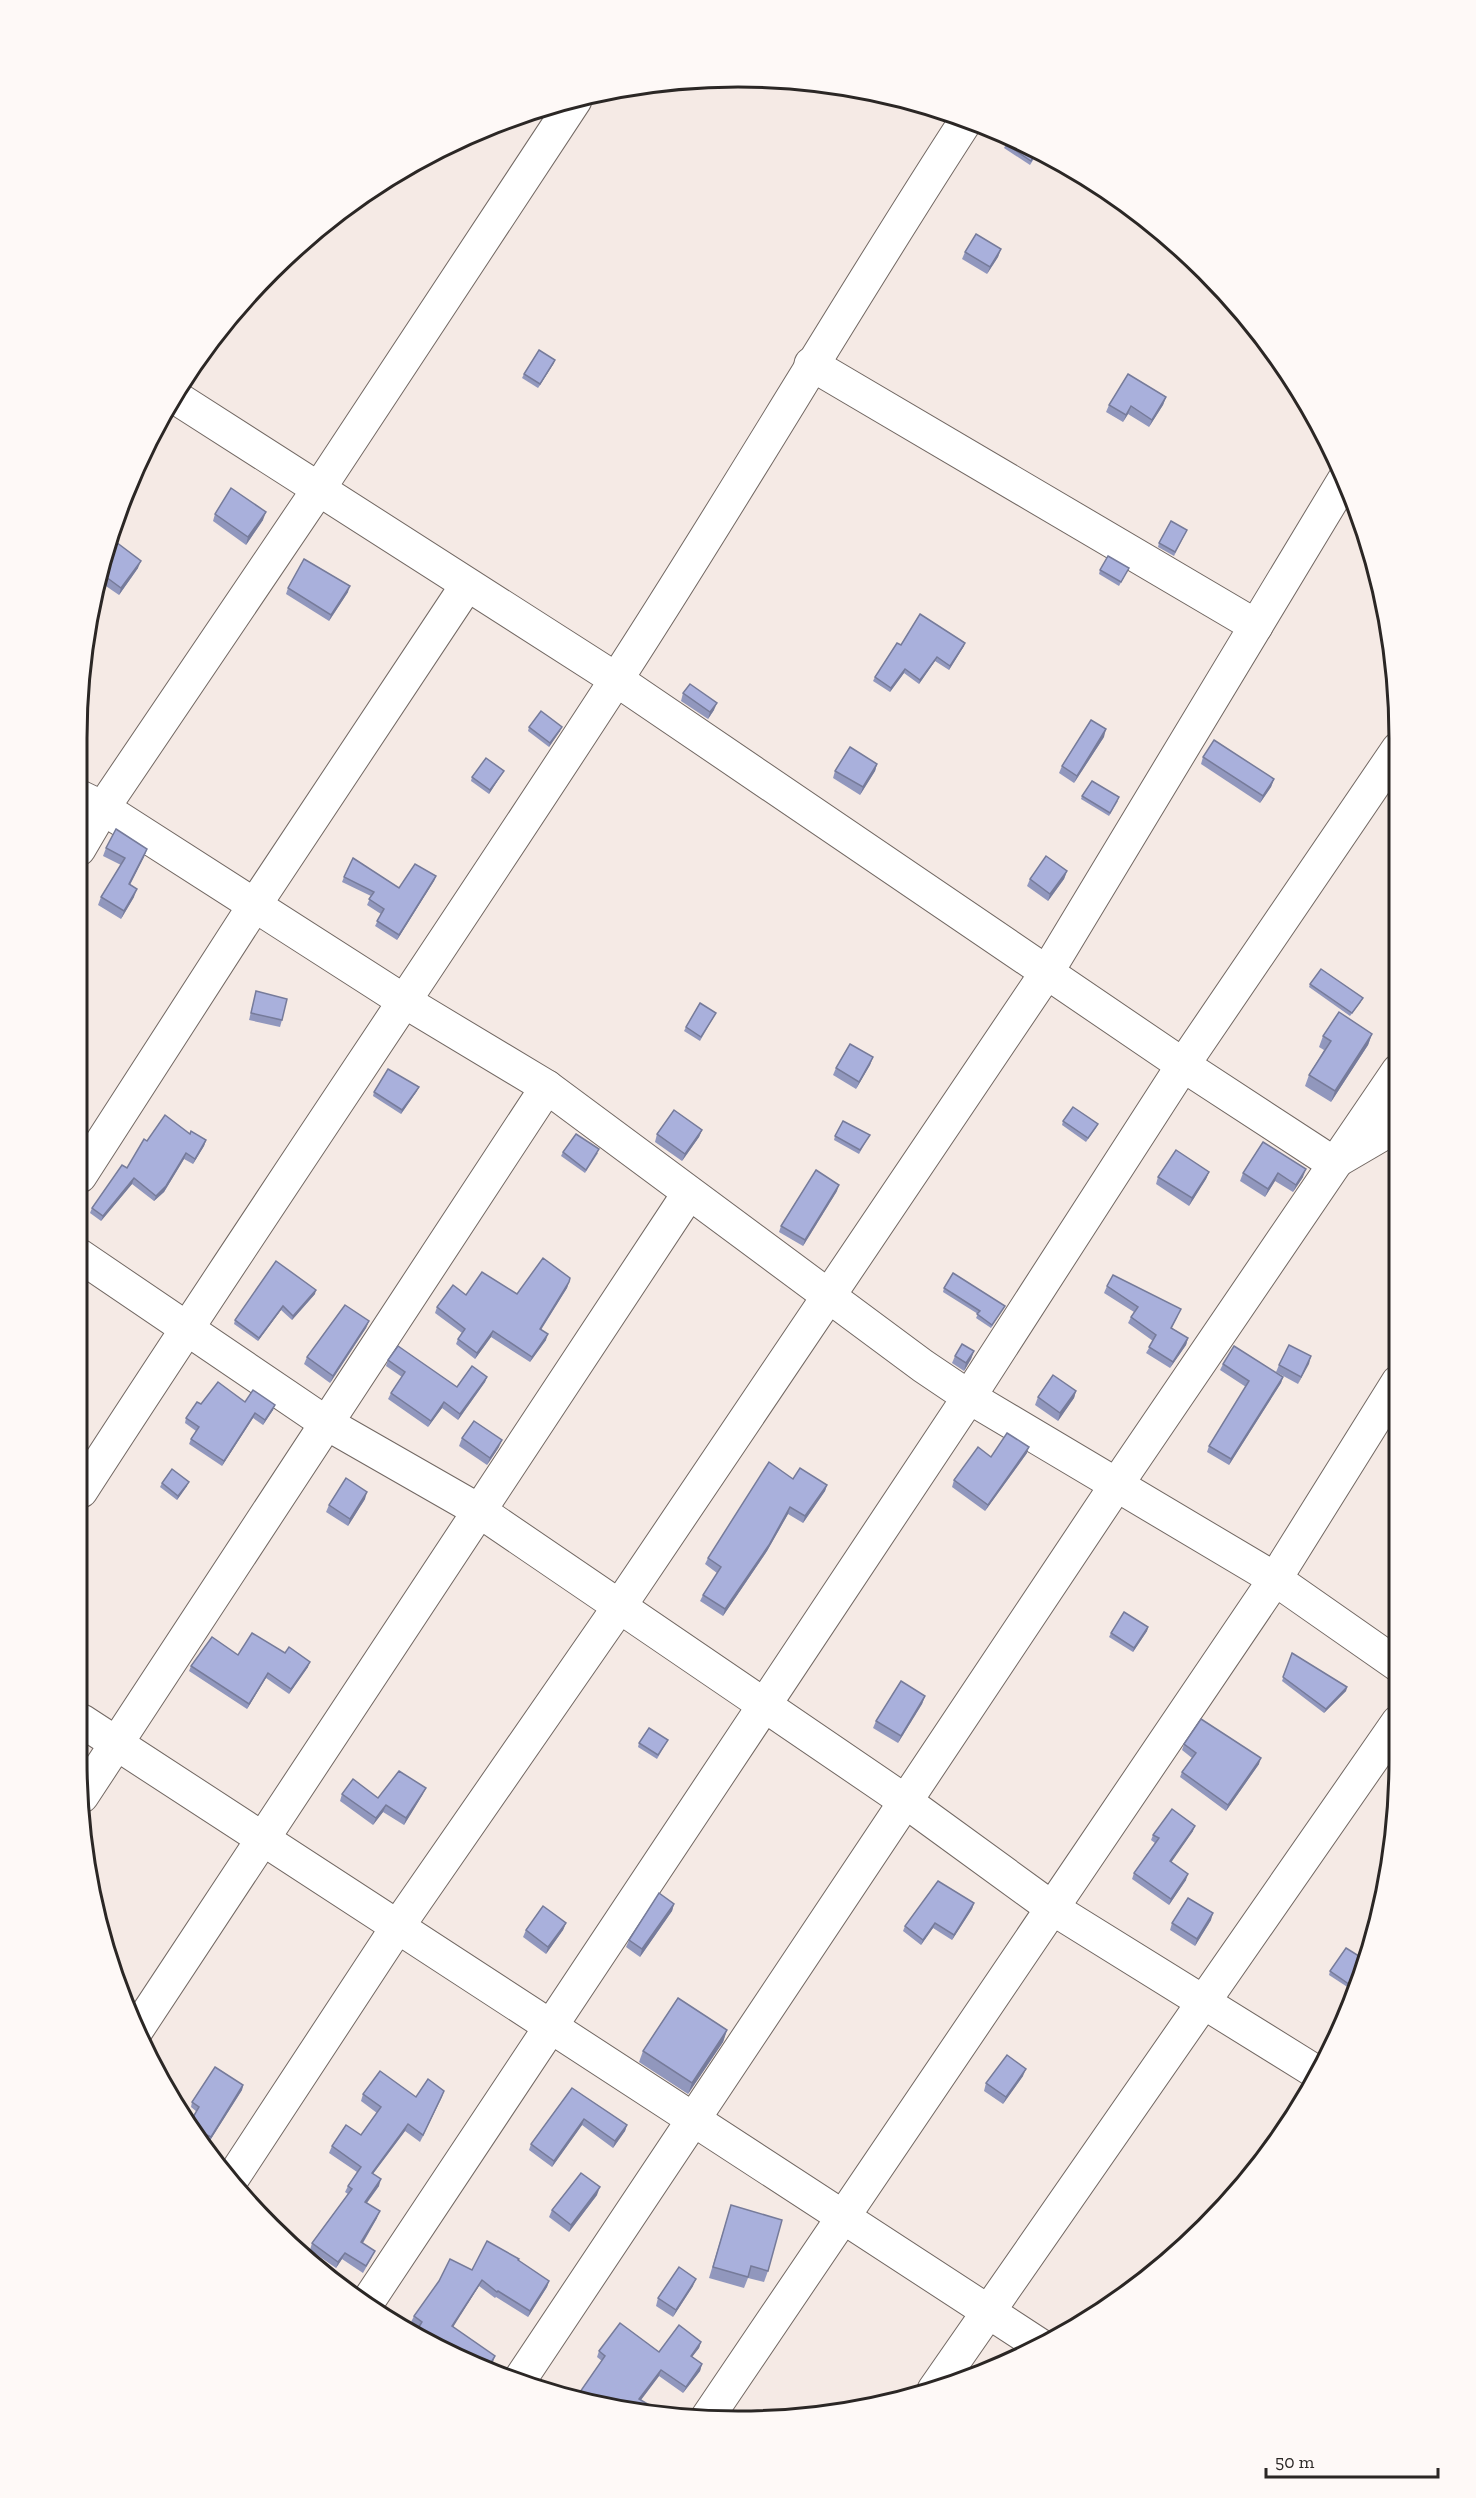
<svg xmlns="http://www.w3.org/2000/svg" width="1476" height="2498" viewBox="0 0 1476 2498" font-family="'Zilla Slab',serif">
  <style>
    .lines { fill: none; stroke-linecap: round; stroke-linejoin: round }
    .minor-casing { stroke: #726863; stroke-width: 35 }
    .minor { stroke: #fff; stroke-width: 33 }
    .wall { fill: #9197bd }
    .shaded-wall { fill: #767b9a }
    .building { fill: #a9b0dc; stroke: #767b9a; stroke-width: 1.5 }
    .rim { fill: none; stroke: #2b2725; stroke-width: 3 }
  </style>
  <rect width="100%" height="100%" fill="#f5eae5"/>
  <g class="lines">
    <defs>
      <g id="minor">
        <path d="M811,364L1256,626"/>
        <path d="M175,397L617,680L1183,1065L1333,1163L1398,1125"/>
        <path d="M78,796L103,808L404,1001L547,1087L923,1366L969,1397L1275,1579L1398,1665"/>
        <path d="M79,849L103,808L318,490L575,100"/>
        <path d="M80,1176L254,906L467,585"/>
        <path d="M80,1256L326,1423L478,1510L905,1801L1052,1908L1316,2072"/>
        <path d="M81,1491C256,1220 438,954 614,683C735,497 846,305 967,119"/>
        <path d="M82,1721L1041,2346"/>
        <path d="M82,1796L547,1087"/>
        <path d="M136,2031L689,1193"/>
        <path d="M230,2182L398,1926L619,1607L1047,972L1344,480"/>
        <path d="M365,2306L969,1397L1183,1065L1398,749"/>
        <path d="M519,2381L1117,1484L1398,1071"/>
        <path d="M934,2390L1398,1722"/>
        <path d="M707,2418L1275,1579L1398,1382"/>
      </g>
    </defs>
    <use href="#minor" class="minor-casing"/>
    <use href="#minor" class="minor"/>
  </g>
  <g class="wall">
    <path d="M1010,137L1038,152L1030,165L1004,148Z"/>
    <path d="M1001,249L998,257L987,274L962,259L965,252Z"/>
    <path d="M554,363L538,388L522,378L524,374Z"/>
    <path d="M1166,397L1163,405L1149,427L1128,414L1123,422L1106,412L1109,405Z"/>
    <path d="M215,514L263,520L246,545L213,521Z"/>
    <path d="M1187,530L1174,556L1158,547L1159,543Z"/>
    <path d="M106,556L138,568L119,595L100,582Z"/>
    <path d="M1129,568L1119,586L1099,574L1100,570Z"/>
    <path d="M288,588L348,592L329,621L286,594Z"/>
    <path d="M901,645L964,646L949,670L935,661L919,684L904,673L890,692L873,681L875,677Z"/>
    <path d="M683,693L714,710L708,719L681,701Z"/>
    <path d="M529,727L560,731L549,747L528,731Z"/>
    <path d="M1104,737L1074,783L1059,773L1062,766Z"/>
    <path d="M1203,757L1274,779L1271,787L1260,803L1201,764Z"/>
    <path d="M877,764L875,771L860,795L833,778L835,771Z"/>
    <path d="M504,771L502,774L489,794L471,781L472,777Z"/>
    <path d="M1082,796L1118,801L1109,816L1081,799Z"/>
    <path d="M106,848L147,849L144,857L130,885L134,897L121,919L98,905L101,897L121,865L103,856Z"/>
    <path d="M1067,871L1064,879L1048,901L1027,886L1030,879Z"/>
    <path d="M436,876L434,881L397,940L375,926L381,914L367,905L371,896L342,882L344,877L399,888Z"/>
    <path d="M1310,984L1361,1002L1350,1016L1309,987Z"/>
    <path d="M256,991L282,1020L280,1027L249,1020Z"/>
    <path d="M716,1013L700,1041L684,1031L686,1027Z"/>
    <path d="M1372,1034L1368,1045L1331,1102L1305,1086L1309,1075L1324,1050L1319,1047L1323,1036Z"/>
    <path d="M873,1057L870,1065L856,1089L833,1075L836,1068Z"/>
    <path d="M417,1091L401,1114L373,1096L374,1092Z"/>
    <path d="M1063,1121L1098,1124L1096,1128L1086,1142L1062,1125Z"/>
    <path d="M702,1130L699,1137L682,1161L655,1142L657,1134Z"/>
    <path d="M190,1134L206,1140L204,1146L193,1164L184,1159L164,1192L154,1201L132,1184L101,1221L90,1213L92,1208L127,1168L147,1141Z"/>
    <path d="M835,1136L868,1138L859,1154L834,1140Z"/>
    <path d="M1263,1142L1303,1177L1293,1192L1275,1181L1265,1197L1240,1181L1243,1173Z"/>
    <path d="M563,1152L598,1153L585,1173L561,1156Z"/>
    <path d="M1209,1172L1206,1179L1189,1206L1156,1184L1158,1177Z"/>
    <path d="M837,1191L803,1246L779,1232L781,1226Z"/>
    <path d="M569,1282L567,1288L541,1330L546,1340L530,1362L491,1337L475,1359L456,1344L458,1339L462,1333L435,1313L437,1307L466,1295L517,1294Z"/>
    <path d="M1107,1286L1178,1316L1172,1328L1188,1338L1186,1345L1170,1368L1146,1353L1153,1341L1128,1323L1131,1317L1134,1312L1104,1293Z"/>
    <path d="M944,1288L1003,1309L991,1328L976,1318L978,1314L943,1292Z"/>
    <path d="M315,1294L292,1320L281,1310L258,1341L234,1324L235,1320Z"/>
    <path d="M369,1321L366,1328L330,1383L304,1364L307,1357Z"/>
    <path d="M974,1351L971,1359L964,1371L952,1363L955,1356Z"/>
    <path d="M1311,1356L1298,1384L1276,1372L1279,1365Z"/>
    <path d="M388,1360L457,1387L487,1377L485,1382L458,1420L442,1408L428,1427L388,1399L391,1393L402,1377L386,1366Z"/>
    <path d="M1223,1364L1283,1377L1281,1383L1229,1465L1207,1452L1209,1446L1246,1387L1220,1370Z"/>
    <path d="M1076,1391L1074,1398L1058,1421L1035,1405L1038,1397Z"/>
    <path d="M245,1402L275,1405L273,1410L263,1425L253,1418L222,1466L189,1444L191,1439L196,1431L185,1423L186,1418Z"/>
    <path d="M462,1438L499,1447L487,1465L459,1446Z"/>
    <path d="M1027,1453L985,1511L952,1487L954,1480L991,1457Z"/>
    <path d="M793,1479L827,1485L825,1491L803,1523L788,1514L767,1551L723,1616L700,1601L703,1595L717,1573L705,1564L708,1558Z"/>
    <path d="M162,1483L187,1486L177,1500L160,1487Z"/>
    <path d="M365,1499L348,1526L326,1512L329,1505Z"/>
    <path d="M1148,1627L1147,1631L1133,1652L1109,1637L1111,1633Z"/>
    <path d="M285,1653L308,1667L289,1694L266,1678L247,1709L189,1671L191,1666L238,1655Z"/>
    <path d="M1292,1653L1347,1687L1346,1691L1324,1713L1282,1681Z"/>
    <path d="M925,1696L922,1704L898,1743L873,1728L876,1721Z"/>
    <path d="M668,1740L657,1759L638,1747L639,1743Z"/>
    <path d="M1184,1744L1259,1764L1226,1811L1180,1777L1182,1772L1192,1758L1182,1750Z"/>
    <path d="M342,1794L378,1798L423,1794L404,1825L383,1812L373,1825L340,1801Z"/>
    <path d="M1193,1831L1171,1862L1186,1880L1169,1905L1132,1879L1134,1873L1155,1843L1151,1840L1153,1835Z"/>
    <path d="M974,1903L972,1909L952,1940L933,1928L921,1945L903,1931L905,1926Z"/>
    <path d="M674,1904L672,1911L640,1957L626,1947L629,1940Z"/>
    <path d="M1211,1920L1195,1946L1170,1930L1172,1923Z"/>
    <path d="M566,1923L563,1930L546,1954L523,1937L526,1930Z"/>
    <path d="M1330,1971L1364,1973L1355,1992L1329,1975Z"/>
    <path d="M727,2030L723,2042L688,2094L639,2062L643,2051Z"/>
    <path d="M1023,2076L1003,2104L984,2091L986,2083Z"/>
    <path d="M243,2085L242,2090L209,2142L206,2140L202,2145L189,2124L197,2112L191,2107L192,2102Z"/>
    <path d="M572,2088L627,2125L625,2131L613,2148L582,2125L552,2167L529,2150L531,2144Z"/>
    <path d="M444,2091L420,2142L405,2131L373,2174L379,2186L367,2203L377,2218L363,2243L372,2257L363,2273L342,2259L336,2268L310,2250L312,2243L348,2194L345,2192L348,2186L357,2172L329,2153L332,2146L361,2135L377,2113L361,2101L363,2094L416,2097Z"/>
    <path d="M597,2195L569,2232L549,2217L552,2210Z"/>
    <path d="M731,2205L768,2271L764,2282L748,2278L744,2288L709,2278Z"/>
    <path d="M519,2259V2261L549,2281L547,2287L528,2317L496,2297L495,2298L479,2286L453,2326L493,2362L488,2369L446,2353L419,2327L411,2322L414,2316L472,2270Z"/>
    <path d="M693,2286L673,2317L656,2306L658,2298Z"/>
    <path d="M701,2342L699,2348L692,2357L702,2364L700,2371L683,2393L659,2376L641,2400L652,2416L583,2402L578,2398L580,2392L602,2361L597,2357L599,2351L659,2352Z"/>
  </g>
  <g class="shaded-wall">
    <path d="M1001,249L998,257L987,274L990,267Z"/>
    <path d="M555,360L554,363L538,388L540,384Z"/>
    <path d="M1166,397L1163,405L1149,427L1152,420Z"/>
    <path d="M1131,406L1128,414L1123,422L1126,415Z"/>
    <path d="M266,512L263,520L246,545L248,537Z"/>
    <path d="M141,561L138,568L119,595L121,588Z"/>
    <path d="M350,586L348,592L329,621L331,615Z"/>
    <path d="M96,628L93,635L88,643L89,638Z"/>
    <path d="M965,643L964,646L949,670L950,666Z"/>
    <path d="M937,657L935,661L919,684L920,680Z"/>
    <path d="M905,669L904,673L890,692L891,688Z"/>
    <path d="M717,703L714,710L708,719L710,712Z"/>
    <path d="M562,727L560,731L549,747L550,743Z"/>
    <path d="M1106,729L1104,737L1074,783L1077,776Z"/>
    <path d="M877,764L875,771L860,795L863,787Z"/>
    <path d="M504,771L502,774L489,794L490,790Z"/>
    <path d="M1274,779L1271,787L1260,803L1263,796Z"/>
    <path d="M147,849L144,857L126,892L129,884Z"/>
    <path d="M1067,871L1064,879L1048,901L1050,894Z"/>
    <path d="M436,876L434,881L397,940L399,935Z"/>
    <path d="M137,889L134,897L121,919L124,911Z"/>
    <path d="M1372,1034L1368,1045L1331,1102L1335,1091Z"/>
    <path d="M873,1057L870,1065L856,1089L859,1082Z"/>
    <path d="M419,1087L417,1091L401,1114L402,1110Z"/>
    <path d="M702,1130L699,1137L682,1161L685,1154Z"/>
    <path d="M206,1140L204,1146L193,1164L195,1159Z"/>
    <path d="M186,1153L184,1159L164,1192L154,1201L156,1196Z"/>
    <path d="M1306,1169L1303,1177L1293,1192L1296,1185Z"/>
    <path d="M1209,1172L1206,1179L1189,1206L1192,1198Z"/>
    <path d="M1278,1173L1275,1181L1265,1197L1268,1189Z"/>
    <path d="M134,1178L132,1184L101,1221L103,1216Z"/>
    <path d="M839,1185L837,1191L803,1246L805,1240Z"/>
    <path d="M569,1282L567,1288L538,1334L540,1329Z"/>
    <path d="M316,1290L315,1294L292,1320L293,1316Z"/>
    <path d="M283,1306L281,1310L258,1341L259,1338Z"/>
    <path d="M369,1321L366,1328L330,1383L333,1376Z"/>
    <path d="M493,1331L491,1337L475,1359L477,1353Z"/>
    <path d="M548,1334L546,1340L530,1362L532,1357Z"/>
    <path d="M1188,1338L1186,1345L1170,1368L1173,1362Z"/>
    <path d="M974,1351L971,1359L964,1371L966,1363Z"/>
    <path d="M1311,1356L1309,1364L1298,1384L1301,1377Z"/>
    <path d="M487,1377L485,1382L458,1420L460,1414Z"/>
    <path d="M1283,1377L1281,1383L1229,1465L1231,1459Z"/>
    <path d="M1076,1391L1074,1398L1058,1421L1060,1413Z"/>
    <path d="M444,1402L442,1408L428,1427L431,1421Z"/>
    <path d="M275,1405L273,1410L263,1425L265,1420Z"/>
    <path d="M255,1413L253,1418L222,1466L224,1461Z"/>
    <path d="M502,1440L499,1447L487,1465L490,1458Z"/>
    <path d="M1029,1447L1027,1453L985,1511L988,1505Z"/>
    <path d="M189,1482L187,1486L177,1500L178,1496Z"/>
    <path d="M827,1485L825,1491L803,1523L805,1516Z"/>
    <path d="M367,1492L365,1499L348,1526L350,1519Z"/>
    <path d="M790,1507L788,1514L767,1551L723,1616L725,1609Z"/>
    <path d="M1148,1627L1147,1631L1133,1652L1134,1648Z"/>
    <path d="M310,1662L308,1667L289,1694L291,1689Z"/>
    <path d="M268,1673L266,1678L247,1709L249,1704Z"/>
    <path d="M1347,1687L1346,1691L1324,1713L1326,1709Z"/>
    <path d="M925,1696L922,1704L898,1743L901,1736Z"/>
    <path d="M1261,1758L1259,1764L1226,1811L1228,1805Z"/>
    <path d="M426,1788L423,1794L404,1825L406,1818Z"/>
    <path d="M386,1805L383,1812L373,1825L376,1818Z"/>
    <path d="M1195,1826L1193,1831L1168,1867L1170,1861Z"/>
    <path d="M1188,1874L1186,1880L1169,1905L1171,1899Z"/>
    <path d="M974,1903L972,1909L952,1940L954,1935Z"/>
    <path d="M674,1904L672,1911L640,1957L642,1949Z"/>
    <path d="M1213,1913L1211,1920L1195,1946L1197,1939Z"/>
    <path d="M566,1923L563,1930L546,1954L548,1947Z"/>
    <path d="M935,1923L933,1928L921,1945L923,1940Z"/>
    <path d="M727,2030L723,2042L688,2094L692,2083Z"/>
    <path d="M1026,2069L1023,2076L1003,2104L1006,2097Z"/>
    <path d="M243,2085L242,2090L209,2142L211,2137Z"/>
    <path d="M444,2091L442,2097L420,2142L423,2135Z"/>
    <path d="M584,2119L582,2125L552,2167L554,2161Z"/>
    <path d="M408,2124L405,2131L369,2179L372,2173Z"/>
    <path d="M627,2125L625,2131L613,2148L615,2141Z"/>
    <path d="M381,2179L379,2186L362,2209L365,2202Z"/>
    <path d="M600,2187L597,2195L569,2232L571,2225Z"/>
    <path d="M380,2211L377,2218L359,2249L361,2242Z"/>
    <path d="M345,2253L342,2259L336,2268L338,2262Z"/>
    <path d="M696,2279L693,2286L673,2317L676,2310Z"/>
    <path d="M482,2280L479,2286L450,2332L452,2326Z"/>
    <path d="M549,2281L547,2287L528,2317L530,2311Z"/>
    <path d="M701,2342L699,2348L688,2362L691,2356Z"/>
    <path d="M495,2356L493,2362L488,2369H487Z"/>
    <path d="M702,2364L700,2371L683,2393L686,2387Z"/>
    <path d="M661,2370L659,2376L637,2405L639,2399Z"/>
  </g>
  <g class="building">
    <path d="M1010,137L1037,151L1031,161L1006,144Z"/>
    <path d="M976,234L1001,249L990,267L965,252Z"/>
    <path d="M539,350L555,360L540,384L524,374Z"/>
    <path d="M1128,374L1166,397L1152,420L1131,406L1126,415L1109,405Z"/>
    <path d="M231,488L266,512L248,537L215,514Z"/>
    <path d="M1171,521L1187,530L1175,552L1159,543Z"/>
    <path d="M116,542L141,561L121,588L102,574L106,556Z"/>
    <path d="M1108,556L1129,568L1121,582L1100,570Z"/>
    <path d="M304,559L350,586L331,615L288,588Z"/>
    <path d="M920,614L965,643L950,666L937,657L920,680L905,669L891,688L875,677L897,643L901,645Z"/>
    <path d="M92,625L96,628L89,638Z"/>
    <path d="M690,684L717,703L710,712L683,693Z"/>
    <path d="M541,711L562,727L550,743L529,727Z"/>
    <path d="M1091,720L1106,729L1077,776L1062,766Z"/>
    <path d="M1214,740L1274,779L1263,796L1203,757Z"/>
    <path d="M850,747L877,764L863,787L835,771Z"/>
    <path d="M486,758L504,771L490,790L472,777Z"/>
    <path d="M1092,781L1119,797L1110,813L1082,796Z"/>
    <path d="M116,829L147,849L129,884L137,889L124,911L101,897L125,858L106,848Z"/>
    <path d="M1046,856L1067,871L1050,894L1030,879Z"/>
    <path d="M353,858L399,888L415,864L436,876L399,935L377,921L384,909L369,899L374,892L344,877Z"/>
    <path d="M1321,969L1363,998L1352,1013L1310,984Z"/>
    <path d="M256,991L287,999L282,1020L251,1013Z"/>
    <path d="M700,1003L716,1013L701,1037L686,1027Z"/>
    <path d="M1339,1012L1372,1034L1335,1091L1309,1075L1331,1041L1323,1036Z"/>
    <path d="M850,1044L873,1057L859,1082L836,1068Z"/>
    <path d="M388,1069L419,1087L402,1110L374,1092Z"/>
    <path d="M1073,1107L1098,1124L1088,1138L1063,1121Z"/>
    <path d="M674,1110L702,1130L685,1154L657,1134Z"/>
    <path d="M165,1115L190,1134L191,1131L206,1140L195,1159L186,1153L166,1186L156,1196L134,1178L103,1216L92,1208L122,1165L127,1168L144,1139L147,1141Z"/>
    <path d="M843,1121L870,1135L860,1150L835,1136Z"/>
    <path d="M576,1134L599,1149L586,1170L563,1152Z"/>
    <path d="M1263,1142L1306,1169L1296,1185L1278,1173L1268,1189L1243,1173Z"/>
    <path d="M1176,1150L1209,1172L1192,1198L1158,1177Z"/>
    <path d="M816,1170L839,1185L805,1240L781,1226Z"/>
    <path d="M543,1258L570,1278L569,1282L540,1329L548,1334L532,1357L493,1331L477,1353L458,1339L465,1329L437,1307L453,1285L466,1295L482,1272L517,1294Z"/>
    <path d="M276,1261L316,1290L293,1316L283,1306L259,1338L235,1320Z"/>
    <path d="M953,1273L1005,1306L992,1325L977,1314L980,1311L944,1288Z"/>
    <path d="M1113,1275L1181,1309L1171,1328L1188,1338L1173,1362L1149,1347L1156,1335L1131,1317L1138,1307L1107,1286Z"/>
    <path d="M345,1305L369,1321L333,1376L307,1357Z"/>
    <path d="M962,1344L974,1351L966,1363L955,1356Z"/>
    <path d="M1289,1345L1311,1356L1301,1377L1279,1365Z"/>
    <path d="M398,1346L457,1387L472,1366L487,1377L460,1414L444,1402L431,1421L391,1393L405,1372L388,1360Z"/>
    <path d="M1234,1346L1283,1377L1231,1459L1209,1446L1249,1381L1223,1364Z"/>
    <path d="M1053,1375L1076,1391L1060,1413L1038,1397Z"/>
    <path d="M218,1382L245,1402L253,1390L275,1405L265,1420L255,1413L224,1461L191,1439L199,1427L186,1418L197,1402L201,1404Z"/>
    <path d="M474,1421L502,1440L490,1458L462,1438Z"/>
    <path d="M1007,1433L1029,1447L988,1505L954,1480L978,1447L991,1457Z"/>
    <path d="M769,1462L793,1479L800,1468L827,1485L805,1516L790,1507L769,1545L725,1609L703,1595L721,1567L708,1558Z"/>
    <path d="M172,1469L189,1482L178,1496L162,1483Z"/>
    <path d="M346,1478L367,1492L350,1519L329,1505Z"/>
    <path d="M1124,1612L1148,1627L1134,1648L1111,1633Z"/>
    <path d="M252,1633L285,1653L289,1647L310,1662L291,1689L268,1673L249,1704L191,1666L212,1637L238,1655Z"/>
    <path d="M1292,1653L1347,1687L1326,1709L1283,1677Z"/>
    <path d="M901,1681L925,1696L901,1736L876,1721Z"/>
    <path d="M1201,1719L1261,1758L1228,1805L1182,1772L1196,1753L1184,1744Z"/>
    <path d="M649,1728L668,1740L658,1755L639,1743Z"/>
    <path d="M399,1771L426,1788L406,1818L386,1805L376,1818L342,1794L353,1779L378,1798Z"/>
    <path d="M1172,1809L1195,1826L1170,1861L1188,1874L1171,1899L1134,1873L1159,1838L1153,1835Z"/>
    <path d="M938,1881L974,1903L954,1935L935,1923L923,1940L905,1926Z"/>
    <path d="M659,1893L674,1904L642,1949L629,1940Z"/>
    <path d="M1188,1898L1213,1913L1197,1939L1172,1923Z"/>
    <path d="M543,1906L566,1923L548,1947L526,1930Z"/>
    <path d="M1346,1948L1367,1961L1364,1973L1356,1989L1330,1971Z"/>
    <path d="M678,1998L727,2030L692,2083L643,2051Z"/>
    <path d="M1007,2055L1026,2069L1006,2097L986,2083Z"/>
    <path d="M215,2067L243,2085L211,2137L207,2135L201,2144L189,2124L199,2107L192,2102Z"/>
    <path d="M380,2071L416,2097L428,2079L444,2091L423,2135L408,2124L372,2173L381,2179L365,2202L380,2211L361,2242L375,2251L366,2266L345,2253L338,2262L312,2243L352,2189L348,2186L361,2167L332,2146L346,2125L361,2135L381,2107L363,2094Z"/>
    <path d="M572,2088L627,2125L615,2141L584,2119L554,2161L531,2144Z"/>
    <path d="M581,2173L600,2187L571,2225L552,2210Z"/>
    <path d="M731,2205L782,2220L768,2271L751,2266L748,2277L713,2267Z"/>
    <path d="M487,2241L519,2259L518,2260L549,2281L530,2311L498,2291L497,2292L482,2280L452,2326L495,2356L487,2369L446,2353L414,2335L422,2322L414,2316L439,2281L450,2259L472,2270Z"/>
    <path d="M679,2267L696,2279L676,2310L658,2298Z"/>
    <path d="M620,2323L659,2352L679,2325L701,2342L691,2356L702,2364L686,2387L661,2370L639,2399L668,2416H652L599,2405L580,2392L605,2356L599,2351Z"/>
  </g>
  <path d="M0 0H1476V2498H0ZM738 87H738A651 651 0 0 1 1389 738V1760A651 651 0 0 1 738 2411H738A651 651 0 0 1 87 1760V738A651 651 0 0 1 738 87Z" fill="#fef9f7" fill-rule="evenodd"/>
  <path class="rim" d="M738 87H738A651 651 0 0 1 1389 738V1760A651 651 0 0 1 738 2411H738A651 651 0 0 1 87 1760V738A651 651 0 0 1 738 87Z"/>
  <path d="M1266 2468v9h172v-9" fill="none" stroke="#2b2725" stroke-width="3"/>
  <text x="1275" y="2468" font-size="18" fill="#2b2725" stroke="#fef9f7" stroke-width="4.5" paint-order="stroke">50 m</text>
</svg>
